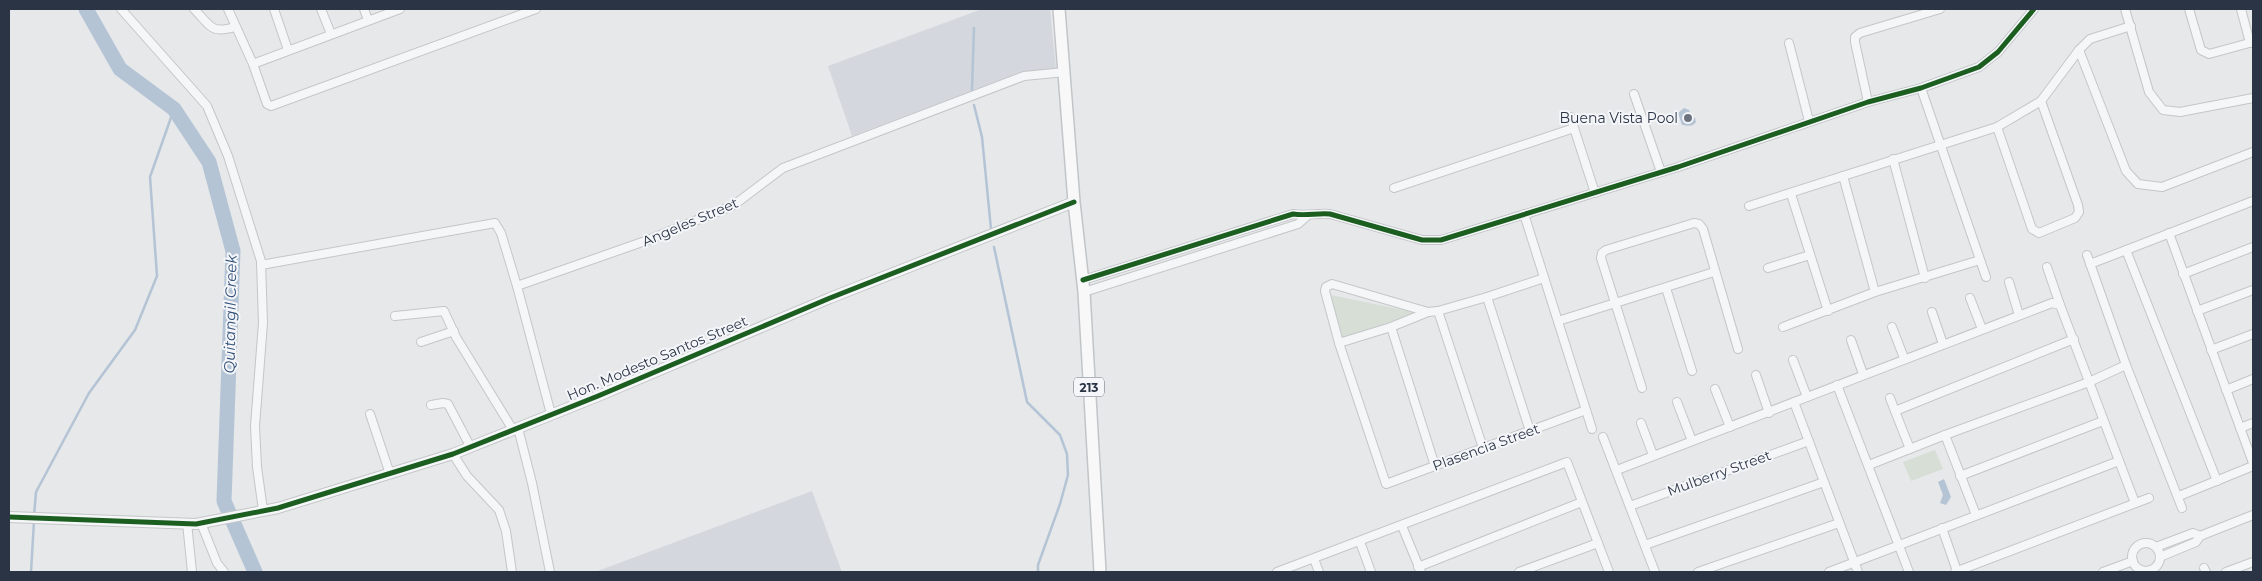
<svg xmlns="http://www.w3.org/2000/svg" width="2262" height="581" viewBox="0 0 2262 581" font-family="Montserrat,sans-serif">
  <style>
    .built { fill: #d4d7dd }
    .green { fill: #d6ded6 }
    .water { fill: #b4c4d5 }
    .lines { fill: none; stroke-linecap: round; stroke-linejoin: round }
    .stream { stroke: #b4c4d5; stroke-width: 2.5 }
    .river { stroke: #b4c4d5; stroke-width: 15 }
    .street-casing { stroke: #c4c6c8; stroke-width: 10 }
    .secondary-casing { stroke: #c4c6c8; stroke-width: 12 }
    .primary-casing { stroke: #c2c5c8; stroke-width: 14 }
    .street { stroke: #f5f6f7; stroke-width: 8 }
    .secondary { stroke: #f8f8f8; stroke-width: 10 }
    .primary { stroke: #f8f8f8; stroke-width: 11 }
    .cycleway-casing { stroke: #f4f6f9; stroke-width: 8 }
    .cycleway { stroke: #1b5e20; stroke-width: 5 }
    .poi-dot { fill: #6c737f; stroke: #f4f6f9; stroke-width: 2 }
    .labels { text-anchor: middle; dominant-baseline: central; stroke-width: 4; stroke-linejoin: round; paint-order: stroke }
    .shield { fill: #f4f6f9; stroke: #676e7b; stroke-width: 1 }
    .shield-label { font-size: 12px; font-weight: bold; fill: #2b3445 }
    .poi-label { font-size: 14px; fill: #2b3445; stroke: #f4f6f9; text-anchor: end }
    .street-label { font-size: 14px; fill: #2b3445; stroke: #f4f6f9 }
    .water-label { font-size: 15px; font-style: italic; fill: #34527a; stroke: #f4f6f9 }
  </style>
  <rect width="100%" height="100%" fill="#e6e8ea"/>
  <g class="built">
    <path d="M982,9H1050L1056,69L1021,73L852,136L828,66Z"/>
    <path d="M812,491L842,572H595Z"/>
  </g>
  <g class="green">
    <path d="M1331,295L1417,313L1342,338Z"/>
    <path d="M1935,450L1943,469L1911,481L1903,462Z"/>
  </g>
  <g class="water">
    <path d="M1684,108L1689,110L1692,116L1695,118L1696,122C1692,128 1687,125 1682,125L1678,113Z"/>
    <path d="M1944,479L1951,497L1946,505L1940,503L1943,495L1938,482Z"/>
  </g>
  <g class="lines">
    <g class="stream">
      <path d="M972,90L974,28"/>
      <path d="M974,105L982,137L991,229"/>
      <path d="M994,247L1027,402L1060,435L1067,454L1068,475L1060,504L1038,565V572"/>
      <path d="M34,516L36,492L89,393L135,330L157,276L150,177L174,109"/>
      <path d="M31,572L34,521"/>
    </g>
    <path class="river" d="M86,9L120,69L174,109L209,162L233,251L224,501L255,572"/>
    <defs>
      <g id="street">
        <path d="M121,9L207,106L228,156L261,261L263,323L255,426L257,467L263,510"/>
        <path d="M194,9C211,26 210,34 235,27"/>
        <path d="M228,9L253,64L267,104L271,106L536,9"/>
        <path d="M274,9L288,50"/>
        <path d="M321,9L331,34"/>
        <path d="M364,9L368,20"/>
        <path d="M2125,9L2149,92L2163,110L2180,112L2253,98"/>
        <path d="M2189,9L2201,50L2209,54L2253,42"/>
        <path d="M2241,9L2250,43"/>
        <path d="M1789,43L1809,121"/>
        <path d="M2079,50L2090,39L2131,26"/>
        <path d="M253,64L400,9"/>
        <path d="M1921,88L1986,277"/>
        <path d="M1634,94L1661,172"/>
        <path d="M1868,102L1855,42V37L1860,33L1940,9"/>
        <path d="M1571,117L1574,128"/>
        <path d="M1997,127L2041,101"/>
        <path d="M1893,159L1925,278"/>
        <path d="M1843,176L1875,292"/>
        <path d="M1394,188L1574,128L1595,193"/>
        <path d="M1791,194L1828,311"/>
        <path d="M1749,206L1997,127L2032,229L2039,233L2075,218L2079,212L2078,205L2041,101L2079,50L2126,171L2138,184L2162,187L2253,152"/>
        <path d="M1524,214L1592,429"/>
        <path d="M2169,233L2253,463"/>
        <path d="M2126,250L2217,481"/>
        <path d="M2087,255L2126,365L2182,508"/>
        <path d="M2090,264L2253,201"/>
        <path d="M261,265L495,223L501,233L517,286L551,414"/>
        <path d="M2047,267L2060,305"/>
        <path d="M1768,268L1810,255"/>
        <path d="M2183,274L2253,247"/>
        <path d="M1083,280L1293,214C1306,216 1317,213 1330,214L1422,240H1441L1678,167L1868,102L1921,88L1979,67L1998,52L2034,9"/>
        <path d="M2009,282L2019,315"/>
        <path d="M517,286L648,240L734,205L783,168L1024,76L1065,72"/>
        <path d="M1666,288L1692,371"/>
        <path d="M1084,292L1298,224L1307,216"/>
        <path d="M1487,297L1530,431"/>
        <path d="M1970,298L1982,329"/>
        <path d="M1438,311L1483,448"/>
        <path d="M2197,311L2253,290"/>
        <path d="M1428,312L1332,284L1326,287L1325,291L1339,343L1386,484L1586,410"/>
        <path d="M1932,312L1943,344"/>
        <path d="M395,316L444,311L456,337L513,430"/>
        <path d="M1558,321L1714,272"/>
        <path d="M1391,327L1435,466"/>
        <path d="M1783,327L1875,292L1980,260"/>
        <path d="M1892,327L1904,358"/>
        <path d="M1851,340L1863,374"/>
        <path d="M421,342L454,331"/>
        <path d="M1339,343L1391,327L1428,312L1438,311L1487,297L1544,278"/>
        <path d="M2211,350L2253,334"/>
        <path d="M1793,360L1807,397"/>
        <path d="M1756,375L1769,413"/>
        <path d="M1837,385L1909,572"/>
        <path d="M1642,388L1601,258L1602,253L1606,250L1694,223L1699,224L1703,229L1738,349"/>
        <path d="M1715,389L1730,427"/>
        <path d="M2226,390L2253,379"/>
        <path d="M1890,398L1895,411"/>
        <path d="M1677,402L1692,441"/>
        <path d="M1794,402L1858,572"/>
        <path d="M431,405L443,403L448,404L470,446"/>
        <path d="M370,414L390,474"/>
        <path d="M1641,423L1653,455"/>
        <path d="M518,428L532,483L550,572"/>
        <path d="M2240,428L2253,423"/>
        <path d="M1945,435L2089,382L2126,365"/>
        <path d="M1603,437L1655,572"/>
        <path d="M1910,449L1895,411L2074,339"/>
        <path d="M453,454L467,476L499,510L506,531L512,572"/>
        <path d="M1869,465L1945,435L1976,515"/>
        <path d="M1617,470L2052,303L2060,305L2135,503"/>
        <path d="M1960,476L2103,421"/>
        <path d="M2179,496L2253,466"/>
        <path d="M1630,506L1809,441"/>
        <path d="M187,523L192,572"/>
        <path d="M201,523L217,563L224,572"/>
        <path d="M1402,526L1421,572"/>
        <path d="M1942,528L1957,571"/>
        <path d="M1360,542L1371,572"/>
        <circle cx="2146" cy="557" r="14"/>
        <path d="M1645,545L1824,482"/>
        <path d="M2156,547L2193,533L2200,536"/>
        <path d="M2160,557L2196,542L2200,536L2253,515"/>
        <path d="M1314,559L1319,572"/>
        <path d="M1418,567L1582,502"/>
        <path d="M2204,568L2206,572"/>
        <path d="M1277,572L1567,462L1609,572"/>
        <path d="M1519,572L1598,543"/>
        <path d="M1698,572L1839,523"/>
        <path d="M1829,572L2119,461"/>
        <path d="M1955,572L2149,498"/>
        <path d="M2103,572L2133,561"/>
        <path d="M2226,572L2253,562"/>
      </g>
      <path id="secondary" d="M9,517L196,524L278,508L453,454L598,396L830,298L1074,202"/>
      <path id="primary" d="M1059,9L1074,202L1084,292L1100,572"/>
    </defs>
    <use href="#street" class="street-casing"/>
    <use href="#secondary" class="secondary-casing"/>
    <use href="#primary" class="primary-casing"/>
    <use href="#street" class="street"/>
    <use href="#secondary" class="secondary"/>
    <use href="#primary" class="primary"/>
    <defs>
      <g id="cycleway">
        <path d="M1083,280L1293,214C1306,216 1317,213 1330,214L1422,240H1441L1678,167L1868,102L1921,88L1979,67L1998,52L2034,9"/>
        <path d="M9,517L196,524L278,508L453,454L598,396L830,298L1074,202"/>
      </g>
    </defs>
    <use href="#cycleway" class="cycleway-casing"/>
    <use href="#cycleway" class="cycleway"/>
  </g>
  <circle class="poi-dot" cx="1688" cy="118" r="5"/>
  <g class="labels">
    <rect class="shield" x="1074" y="377.5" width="30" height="19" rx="4"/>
    <g class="shield-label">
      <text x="1089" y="387">213</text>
    </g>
    <g class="poi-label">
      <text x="1678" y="118">Buena Vista Pool</text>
    </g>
    <g class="street-label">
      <text transform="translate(690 222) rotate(-23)">Angeles Street</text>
      <text transform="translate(657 358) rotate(-23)">Hon. Modesto Santos Street</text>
      <text transform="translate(1486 447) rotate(-20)">Plasencia Street</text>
      <text transform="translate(1719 473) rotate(-20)">Mulberry Street</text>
    </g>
    <g class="water-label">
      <text transform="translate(230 314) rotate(-89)">Quitangil Creek</text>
    </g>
  </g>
  <rect width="2262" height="581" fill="none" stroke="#2b3445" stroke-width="20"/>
</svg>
